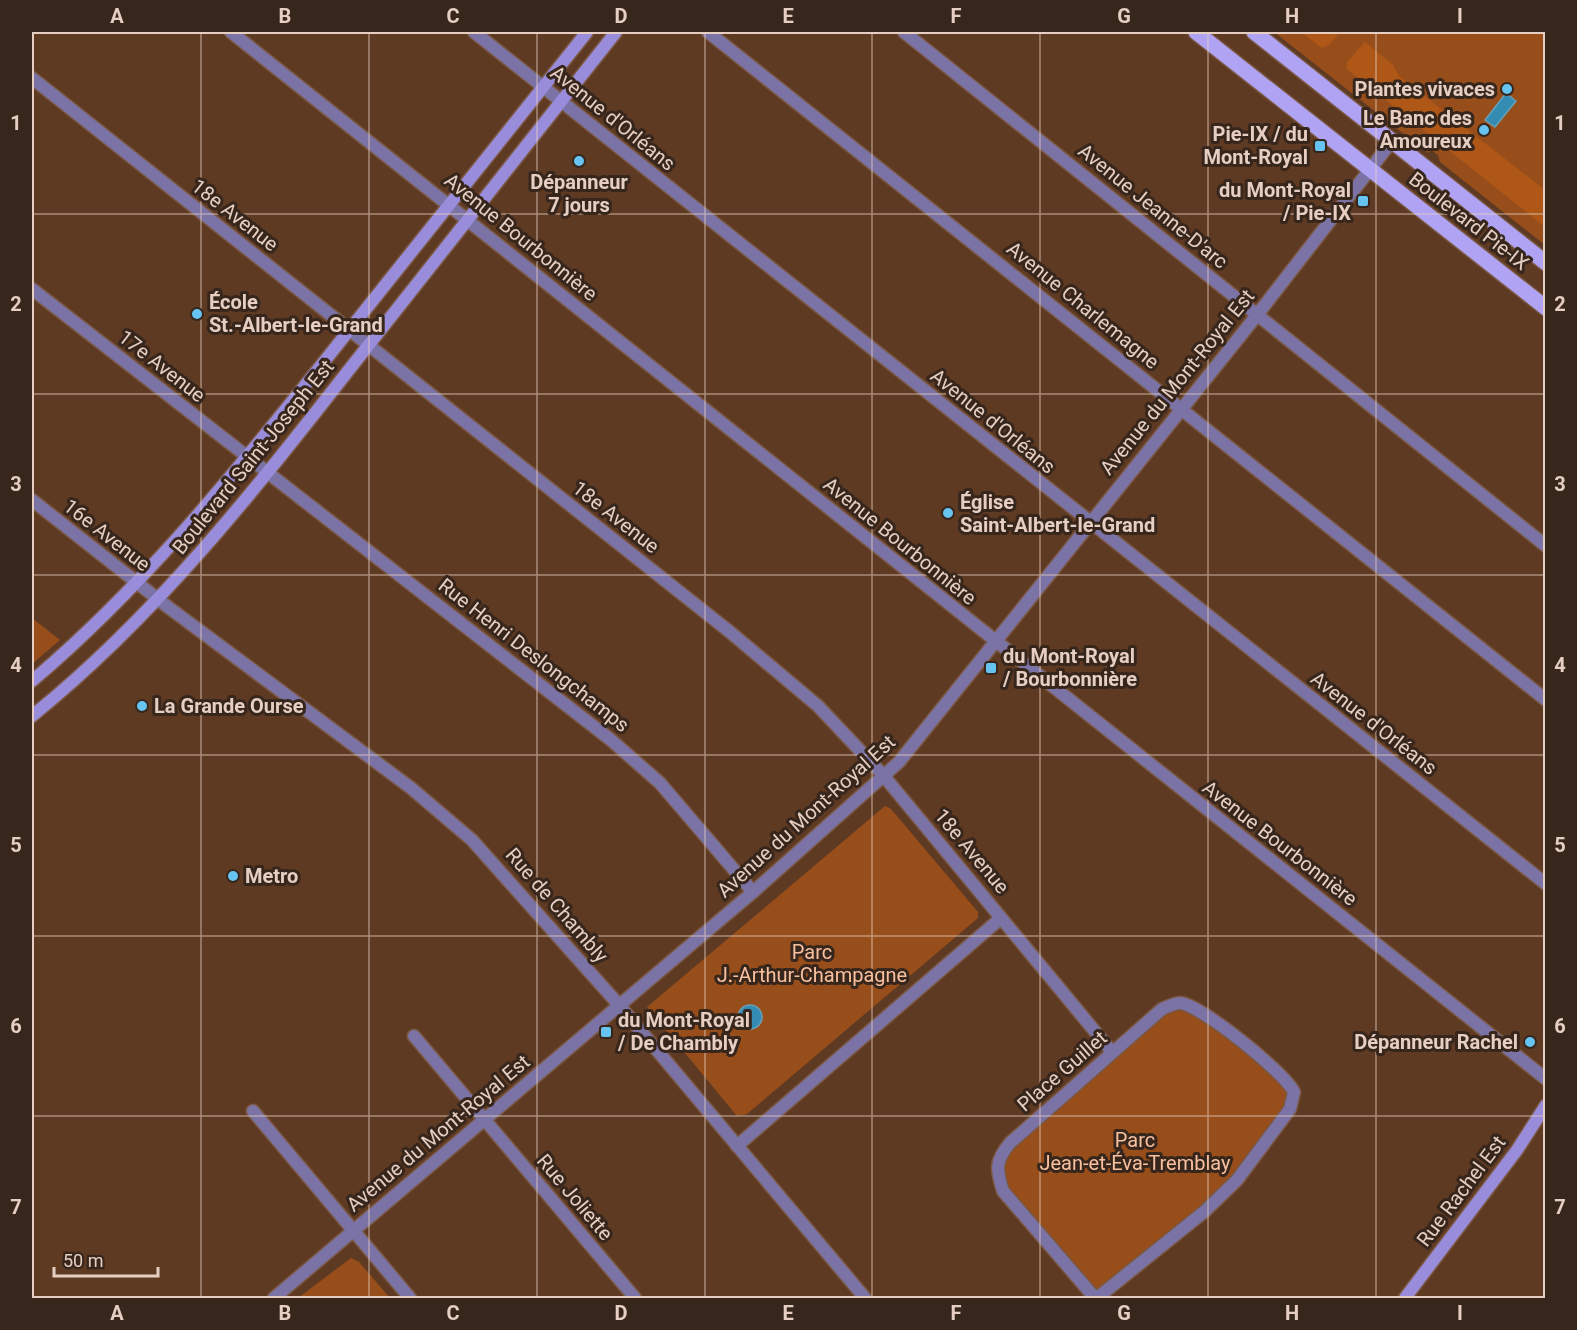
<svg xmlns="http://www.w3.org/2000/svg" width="1577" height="1330" viewBox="0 0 1577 1330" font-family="Roboto,sans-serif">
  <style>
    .green { fill: #984e1a }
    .forest { fill: #ae5716 }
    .water { fill: #348cb3; stroke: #69a0b8; stroke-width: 1.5 }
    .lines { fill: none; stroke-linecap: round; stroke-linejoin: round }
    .street-casing { stroke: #7a5843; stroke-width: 15 }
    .secondary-casing { stroke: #7a5843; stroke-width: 15 }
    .primary-casing { stroke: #7a5843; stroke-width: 18 }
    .street { stroke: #7b73a5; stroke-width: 12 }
    .secondary { stroke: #998cda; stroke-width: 12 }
    .primary { stroke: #b0a3f3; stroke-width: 15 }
    .grid { fill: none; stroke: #e6cfc2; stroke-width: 1.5; stroke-opacity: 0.55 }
    .poi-dot { fill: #67c4f0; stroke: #37261c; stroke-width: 2 }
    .labels { text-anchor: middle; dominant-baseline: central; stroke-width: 6; stroke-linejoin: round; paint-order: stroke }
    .poi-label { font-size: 20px; font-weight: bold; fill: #e6cfc2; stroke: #37261c; text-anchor: start }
    .street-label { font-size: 20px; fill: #e6cfc2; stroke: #37261c }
    .park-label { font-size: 20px; fill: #f9c09f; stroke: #37261c }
    .neatline { fill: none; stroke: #e6cfc2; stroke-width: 2 }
    .grid-label { font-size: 20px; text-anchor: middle; font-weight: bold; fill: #e6cfc2 }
  </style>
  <rect width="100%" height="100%" fill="#5f3a23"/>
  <g class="green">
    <path d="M1274,32H1545V245L1440,162L1438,155L1431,150L1428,153Z"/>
    <path d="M32,618L60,640L32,664Z"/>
    <path d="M885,806L891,809L978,912V918L747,1114L737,1116L647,1007Z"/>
    <path d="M1179,1003L1198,1009L1294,1092L1237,1180L1097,1298L1003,1191L999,1156L1162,1009Z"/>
    <path d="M351,1258L359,1262L390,1298H298Z"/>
  </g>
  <g class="forest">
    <path d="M1301,32H1340L1330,44L1322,48Z"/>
    <path d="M1365,42L1393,65L1399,76L1545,190V227L1347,69V62Z"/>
  </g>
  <g class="water">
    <path d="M1506,93L1516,101L1495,127L1485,120Z"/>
    <circle cx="750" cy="1017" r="12"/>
  </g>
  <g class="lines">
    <defs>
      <g id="street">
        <path d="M231,32L1546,1079"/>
        <path d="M474,32L1546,884"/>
        <path d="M708,32L1546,700"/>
        <path d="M904,32L1546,546"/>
        <path d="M32,78L730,632L818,706L883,775L1112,1052"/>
        <path d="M32,289L611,740L660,783L753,892"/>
        <path d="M32,500L168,607L411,788L472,840L619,1005L865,1298"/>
        <path d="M414,1036L635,1298"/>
        <path d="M253,1111L410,1298"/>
        <path d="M737,1146L1001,918"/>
        <path d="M274,1298L753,892L899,762L1257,315L1392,141"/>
        <path d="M1095,1298L1003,1191C996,1169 995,1161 1010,1143L1162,1009C1167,1007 1175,1003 1180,1003C1201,1005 1284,1072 1294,1092L1290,1109L1237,1180L1205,1211L1097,1298"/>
      </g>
      <g id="secondary">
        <path d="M32,681C141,589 229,480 319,368C409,256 498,144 587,32"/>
        <path d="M32,716C156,616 254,491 352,366C440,255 528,143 616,32"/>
        <path d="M1405,1298L1517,1150L1546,1105"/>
      </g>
      <g id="primary">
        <path d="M1196,32L1546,308"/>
        <path d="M1254,32L1546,263"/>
      </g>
    </defs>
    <use href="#street" class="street-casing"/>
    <use href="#secondary" class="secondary-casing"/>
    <use href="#primary" class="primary-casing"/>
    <use href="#street" class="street"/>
    <use href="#secondary" class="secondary"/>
    <use href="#primary" class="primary"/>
  </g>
  <path class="grid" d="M201,32V1298M369,32V1298M537,32V1298M705,32V1298M872,32V1298M1040,32V1298M1208,32V1298M1376,32V1298M32,214H1546M32,394H1546M32,575H1546M32,755H1546M32,936H1546M32,1116H1546"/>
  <g class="poi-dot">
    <circle cx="1507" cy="89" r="6"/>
    <circle cx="1484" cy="130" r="6"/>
    <rect x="1314" y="140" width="12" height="12" rx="3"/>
    <circle cx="579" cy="161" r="6"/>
    <rect x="1357" y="195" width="12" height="12" rx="3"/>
    <circle cx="197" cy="314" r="6"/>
    <circle cx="948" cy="513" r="6"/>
    <rect x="985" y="662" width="12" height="12" rx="3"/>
    <circle cx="142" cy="706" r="6"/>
    <circle cx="233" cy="876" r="6"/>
    <rect x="600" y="1026" width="12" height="12" rx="3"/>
    <circle cx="1530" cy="1042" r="6"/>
  </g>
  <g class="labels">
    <g class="poi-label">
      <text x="1495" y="89" text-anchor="end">Plantes vivaces</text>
      <text x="1472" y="118" text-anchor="end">Le Banc des<tspan x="1472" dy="23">Amoureux</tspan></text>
      <text x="1308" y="134" text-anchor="end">Pie-IX / du<tspan x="1308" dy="23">Mont-Royal</tspan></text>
      <text x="579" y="182" text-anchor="middle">Dépanneur<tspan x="579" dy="23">7 jours</tspan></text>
      <text x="1351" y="190" text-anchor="end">du Mont-Royal<tspan x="1351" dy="23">/ Pie-IX</tspan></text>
      <text x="209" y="302">École<tspan x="209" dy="23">St.-Albert-le-Grand</tspan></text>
      <text x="960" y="502">Église<tspan x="960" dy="23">Saint-Albert-le-Grand</tspan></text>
      <text x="1003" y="656">du Mont-Royal<tspan x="1003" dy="23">/ Bourbonnière</tspan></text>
      <text x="154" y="706">La Grande Ourse</text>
      <text x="245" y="876">Metro</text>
      <text x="618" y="1020">du Mont-Royal<tspan x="618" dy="23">/ De Chambly</tspan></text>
      <text x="1518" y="1042" text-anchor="end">Dépanneur Rachel</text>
    </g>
    <g class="street-label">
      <text transform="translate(613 118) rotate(39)">Avenue d'Orléans</text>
      <text transform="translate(1153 206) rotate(39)">Avenue Jeanne-D'arc</text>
      <text transform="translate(235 215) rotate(38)">18e Avenue</text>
      <text transform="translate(1469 221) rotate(38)">Boulevard Pie-IX</text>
      <text transform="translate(521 237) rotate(39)">Avenue Bourbonnière</text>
      <text transform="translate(1083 305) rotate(39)">Avenue Charlemagne</text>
      <text transform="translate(162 366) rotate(38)">17e Avenue</text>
      <text transform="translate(1177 382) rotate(-51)">Avenue du Mont-Royal Est</text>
      <text transform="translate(993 421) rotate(39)">Avenue d'Orléans</text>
      <text transform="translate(253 457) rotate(-51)">Boulevard Saint-Joseph Est</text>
      <text transform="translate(616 517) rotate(38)">18e Avenue</text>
      <text transform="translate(107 535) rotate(38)">16e Avenue</text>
      <text transform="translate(900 541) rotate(39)">Avenue Bourbonnière</text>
      <text transform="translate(534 655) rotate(38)">Rue Henri Deslongchamps</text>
      <text transform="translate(1374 723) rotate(38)">Avenue d'Orléans</text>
      <text transform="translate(806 816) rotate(-42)">Avenue du Mont-Royal Est</text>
      <text transform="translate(1280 843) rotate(38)">Avenue Bourbonnière</text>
      <text transform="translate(972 851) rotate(50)">18e Avenue</text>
      <text transform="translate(557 905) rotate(49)">Rue de Chambly</text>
      <text transform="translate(1062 1071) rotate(-41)">Place Guillet</text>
      <text transform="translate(438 1133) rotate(-40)">Avenue du Mont-Royal Est</text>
      <text transform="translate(1461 1191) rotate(-53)">Rue Rachel Est</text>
      <text transform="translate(575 1197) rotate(50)">Rue Joliette</text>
    </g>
    <g class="park-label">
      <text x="812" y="952">Parc<tspan x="812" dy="23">J.-Arthur-Champagne</tspan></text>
      <text x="1135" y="1140">Parc<tspan x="1135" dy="23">Jean-et-Éva-Tremblay</tspan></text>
    </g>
  </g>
  <rect width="1577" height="1330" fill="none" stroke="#37261c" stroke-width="66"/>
  <path d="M54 1267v9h104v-9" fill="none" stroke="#e6cfc2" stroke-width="3"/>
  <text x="63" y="1267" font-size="18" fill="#e6cfc2" stroke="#37261c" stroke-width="4.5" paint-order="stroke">50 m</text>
  <rect x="33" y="33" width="1511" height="1264" class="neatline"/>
  <g class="grid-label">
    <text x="117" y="23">A</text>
    <text x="285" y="23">B</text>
    <text x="453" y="23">C</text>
    <text x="621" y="23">D</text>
    <text x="788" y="23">E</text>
    <text x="956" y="23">F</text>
    <text x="1124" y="23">G</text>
    <text x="1292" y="23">H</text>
    <text x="1460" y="23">I</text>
    <text x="16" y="130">1</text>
    <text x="1560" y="130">1</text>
    <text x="16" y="311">2</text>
    <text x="1560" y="311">2</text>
    <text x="16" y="491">3</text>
    <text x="1560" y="491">3</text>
    <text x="16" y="672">4</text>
    <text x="1560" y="672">4</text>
    <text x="16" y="852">5</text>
    <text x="1560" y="852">5</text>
    <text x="16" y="1033">6</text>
    <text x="1560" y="1033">6</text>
    <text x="16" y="1214">7</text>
    <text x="1560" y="1214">7</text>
    <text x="117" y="1320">A</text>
    <text x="285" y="1320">B</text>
    <text x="453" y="1320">C</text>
    <text x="621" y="1320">D</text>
    <text x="788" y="1320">E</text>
    <text x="956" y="1320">F</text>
    <text x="1124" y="1320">G</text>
    <text x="1292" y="1320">H</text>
    <text x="1460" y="1320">I</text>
  </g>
</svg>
